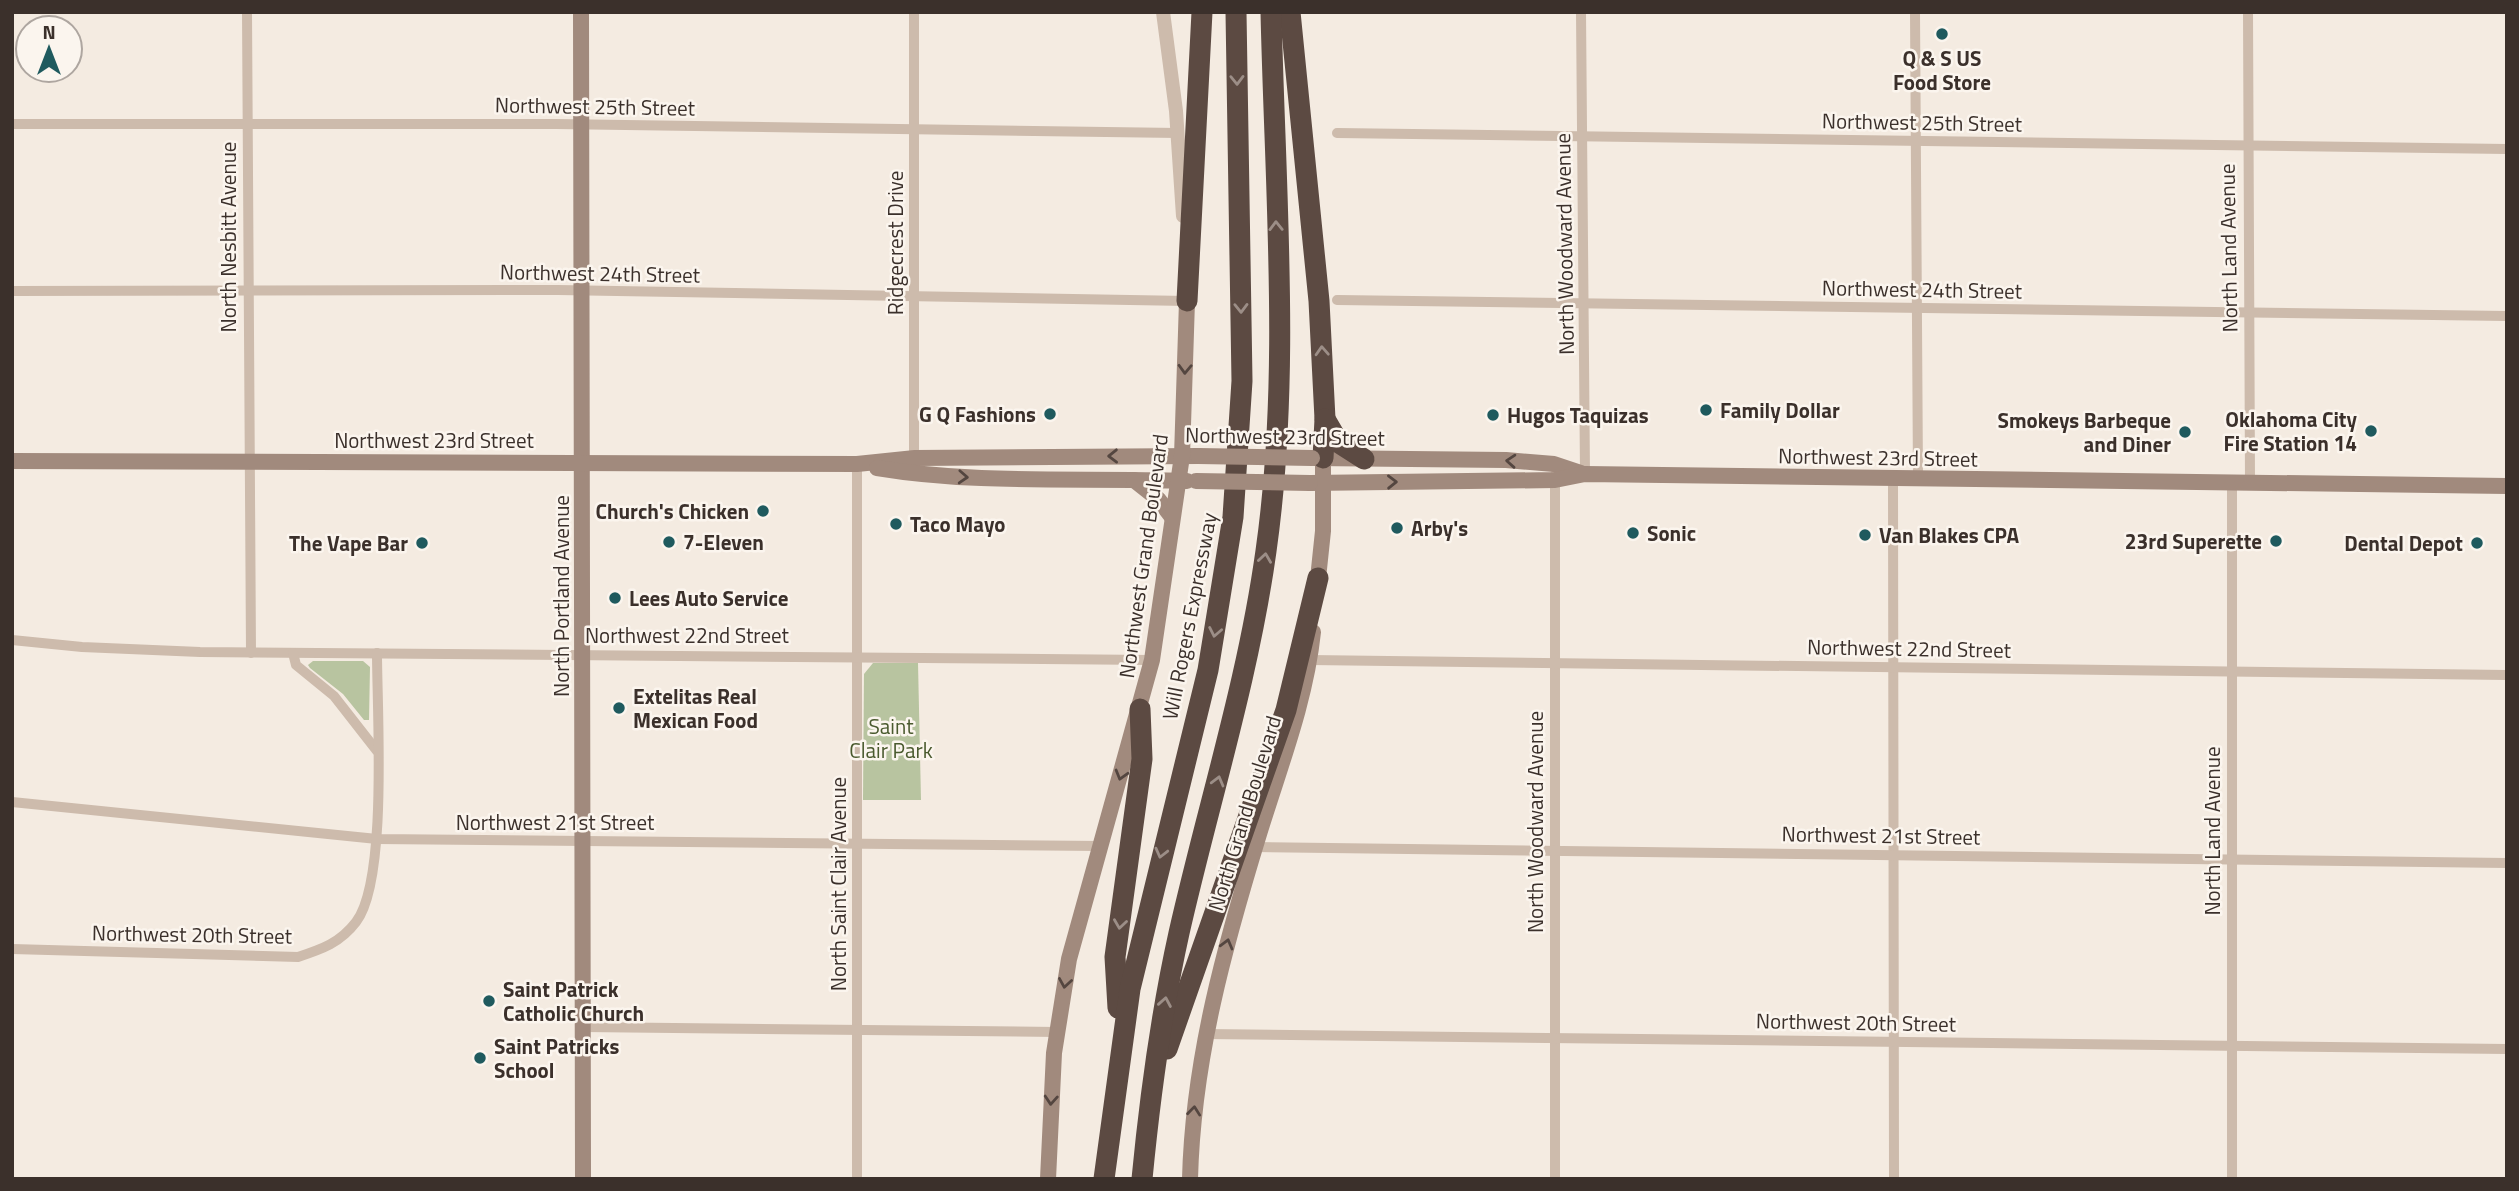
<svg xmlns="http://www.w3.org/2000/svg" width="2519" height="1191" viewBox="0 0 2519 1191" font-family="'Titillium Web',sans-serif">
  <style>
    .green { fill: #b8c4a0 }
    .lines { fill: none; stroke-linecap: round; stroke-linejoin: round }
    .minor { stroke: #cdbbac; stroke-width: 10 }
    .tertiary { stroke: #cdbbac; stroke-width: 14 }
    .secondary { stroke: #a18a7d; stroke-width: 16 }
    .motorway { stroke: #5c4a42; stroke-width: 21 }
    .secondary-bridge { stroke: #a18a7d; stroke-width: 16 }
    .oneway { stroke: #9c8e87 }
    .oneway2 { stroke: #544640 }
    .poi-dot { fill: #1f5a5e; stroke: #fbf5ee; stroke-width: 2.5 }
    .labels { text-anchor: middle; dominant-baseline: central; stroke-width: 5; stroke-linejoin: round; paint-order: stroke }
    .poi-label { font-size: 21px; font-weight: bold; fill: #3b302b; stroke: #fbf5ee; text-anchor: start }
    .street-label { font-size: 21px; fill: #3b302b; stroke: #fbf5ee }
    .park-label { font-size: 21px; fill: #4a5a2e; stroke: #fbf5ee }
  </style>
  <rect width="100%" height="100%" fill="#f4ebe1"/>
  <g class="green">
    <path d="M313,661H363L370,667L369,720H364L343,694L310,668L308,665Z"/>
    <path d="M873,663H918L921,800H863L864,674Z"/>
  </g>
  <g class="lines">
    <g class="minor">
      <path d="M247,12L251,653"/>
      <path d="M1581,12L1585,474"/>
      <path d="M1915,12L1918,478"/>
      <path d="M2248,12L2250,483"/>
      <path d="M12,124H556L1178,133"/>
      <path d="M1337,133L2507,149"/>
      <path d="M12,291L558,290L1187,301"/>
      <path d="M1337,300L2507,316"/>
      <path d="M857,464V1179"/>
      <path d="M914,464V12"/>
      <path d="M1555,475V1179"/>
      <path d="M1893,478L1894,1179"/>
      <path d="M2232,482V1179"/>
      <path d="M12,640L82,647L200,652L1152,660"/>
      <path d="M293,653L296,665L334,696L377,751"/>
      <path d="M1310,660L2507,675"/>
      <path d="M12,802L377,839L1100,846"/>
      <path d="M1255,847L2507,863"/>
      <path d="M12,949L298,957C322,949 340,943 356,922C388,881 377,711 377,653"/>
      <path d="M583,1027L1057,1032"/>
      <path d="M1206,1034L2507,1049"/>
    </g>
    <path class="tertiary" d="M1163,12L1176,111L1183,216"/>
    <g class="secondary">
      <path d="M581,12L583,1179"/>
      <path d="M1314,458L1506,460L1554,464L1581,473"/>
      <path d="M12,461L857,464L915,458L1198,456"/>
      <path d="M877,468C979,485 1084,477 1187,481"/>
      <path d="M1134,480L1158,499L1172,517"/>
      <path d="M1310,483L1555,480L1585,474L2507,486"/>
      <path d="M1317,588L1323,531V458"/>
      <path d="M1048,1179L1054,1053L1069,959L1152,660L1182,456L1187,301"/>
      <path d="M1190,1179C1193,1059 1225,945 1260,831C1280,766 1306,700 1313,632"/>
    </g>
    <g class="motorway">
      <path d="M1290,12L1319,301L1325,419L1323,458"/>
      <path d="M1187,301L1202,12"/>
      <path d="M1325,419L1339,443L1364,459"/>
      <path d="M1118,1008L1115,957L1142,759L1140,709"/>
      <path d="M1167,1049L1286,710L1318,578"/>
      <path d="M1104,1179L1130,989L1208,670L1233,517L1242,381L1236,12"/>
      <path d="M1142,1179C1150,1096 1161,1014 1179,933C1208,805 1248,681 1266,551C1291,374 1275,191 1271,12"/>
    </g>
    <g class="secondary-bridge">
      <path d="M1198,456L1312,458"/>
      <path d="M1196,481L1310,483"/>
    </g>
  </g>
  <defs><path id="oneway-chevron" d="M-2-3.5L2.5 0L-2 3.5" fill="none" stroke-width="1.6" stroke-linecap="round" stroke-linejoin="round" transform="scale(1.75)"/></defs>
  <g class="oneway">
    <use href="#oneway-chevron" transform="translate(1237 80) rotate(89)"/>
    <use href="#oneway-chevron" transform="translate(1276 226) rotate(-91)"/>
    <use href="#oneway-chevron" transform="translate(1241 308) rotate(89)"/>
    <use href="#oneway-chevron" transform="translate(1322 351) rotate(-93)"/>
    <use href="#oneway-chevron" transform="translate(1265 558) rotate(-82)"/>
    <use href="#oneway-chevron" transform="translate(1215 632) rotate(101)"/>
    <use href="#oneway-chevron" transform="translate(1218 781) rotate(-75)"/>
    <use href="#oneway-chevron" transform="translate(1161 853) rotate(104)"/>
    <use href="#oneway-chevron" transform="translate(1120 924) rotate(98)"/>
    <use href="#oneway-chevron" transform="translate(1165 1002) rotate(-80)"/>
  </g>
  <g class="oneway2">
    <use href="#oneway-chevron" transform="translate(1185 369) rotate(92)"/>
    <use href="#oneway-chevron" transform="translate(1113 456) rotate(179)"/>
    <use href="#oneway-chevron" transform="translate(1511 461) rotate(-176)"/>
    <use href="#oneway-chevron" transform="translate(963 477) rotate(3)"/>
    <use href="#oneway-chevron" transform="translate(1392 482) rotate(-1)"/>
    <use href="#oneway-chevron" transform="translate(1121 775) rotate(106)"/>
    <use href="#oneway-chevron" transform="translate(1227 944) rotate(-75)"/>
    <use href="#oneway-chevron" transform="translate(1065 983) rotate(99)"/>
    <use href="#oneway-chevron" transform="translate(1051 1100) rotate(94)"/>
    <use href="#oneway-chevron" transform="translate(1194 1111) rotate(-84)"/>
  </g>
  <g class="poi-dot">
    <circle cx="1942" cy="34" r="7"/>
    <circle cx="1706" cy="410" r="7"/>
    <circle cx="1050" cy="414" r="7"/>
    <circle cx="1493" cy="415" r="7"/>
    <circle cx="2371" cy="431" r="7"/>
    <circle cx="2185" cy="432" r="7"/>
    <circle cx="763" cy="511" r="7"/>
    <circle cx="896" cy="524" r="7"/>
    <circle cx="1397" cy="528" r="7"/>
    <circle cx="1633" cy="533" r="7"/>
    <circle cx="1865" cy="535" r="7"/>
    <circle cx="2276" cy="541" r="7"/>
    <circle cx="669" cy="542" r="7"/>
    <circle cx="422" cy="543" r="7"/>
    <circle cx="2477" cy="543" r="7"/>
    <circle cx="615" cy="598" r="7"/>
    <circle cx="619" cy="708" r="7"/>
    <circle cx="489" cy="1001" r="7"/>
    <circle cx="480" cy="1058" r="7"/>
  </g>
  <g class="labels">
    <g class="poi-label">
      <text x="1942" y="58" text-anchor="middle">Q &amp; S US<tspan x="1942" dy="24">Food Store</tspan></text>
      <text x="1720" y="410">Family Dollar</text>
      <text x="1036" y="414" text-anchor="end">G Q Fashions</text>
      <text x="1507" y="415">Hugos Taquizas</text>
      <text x="2357" y="419" text-anchor="end">Oklahoma City<tspan x="2357" dy="24">Fire Station 14</tspan></text>
      <text x="2171" y="420" text-anchor="end">Smokeys Barbeque<tspan x="2171" dy="24">and Diner</tspan></text>
      <text x="749" y="511" text-anchor="end">Church's Chicken</text>
      <text x="910" y="524">Taco Mayo</text>
      <text x="1411" y="528">Arby's</text>
      <text x="1647" y="533">Sonic</text>
      <text x="1879" y="535">Van Blakes CPA</text>
      <text x="2262" y="541" text-anchor="end">23rd Superette</text>
      <text x="683" y="542">7-Eleven</text>
      <text x="408" y="543" text-anchor="end">The Vape Bar</text>
      <text x="2463" y="543" text-anchor="end">Dental Depot</text>
      <text x="629" y="598">Lees Auto Service</text>
      <text x="633" y="696">Extelitas Real<tspan x="633" dy="24">Mexican Food</tspan></text>
      <text x="503" y="989">Saint Patrick<tspan x="503" dy="24">Catholic Church</tspan></text>
      <text x="494" y="1046">Saint Patricks<tspan x="494" dy="24">School</tspan></text>
    </g>
    <g class="street-label">
      <text transform="translate(595 106) rotate(1)">Northwest 25th Street</text>
      <text transform="translate(1922 122) rotate(1)">Northwest 25th Street</text>
      <text transform="translate(228 237) rotate(-90)">North Nesbitt Avenue</text>
      <text transform="translate(895 243) rotate(-90)">Ridgecrest Drive</text>
      <text transform="translate(1564 244) rotate(-91)">North Woodward Avenue</text>
      <text transform="translate(2228 248) rotate(-91)">North Land Avenue</text>
      <text transform="translate(600 273) rotate(1)">Northwest 24th Street</text>
      <text transform="translate(1922 289) rotate(1)">Northwest 24th Street</text>
      <text transform="translate(1285 436) rotate(1)">Northwest 23rd Street</text>
      <text x="434" y="440">Northwest 23rd Street</text>
      <text transform="translate(1878 457) rotate(1)">Northwest 23rd Street</text>
      <text transform="translate(1143 556) rotate(-82)">Northwest Grand Boulevard</text>
      <text transform="translate(561 596) rotate(-90)">North Portland Avenue</text>
      <text transform="translate(1189 616) rotate(-79)">Will Rogers Expressway</text>
      <text x="687" y="635">Northwest 22nd Street</text>
      <text transform="translate(1909 648) rotate(1)">Northwest 22nd Street</text>
      <text transform="translate(1244 813) rotate(-73)">North Grand Boulevard</text>
      <text x="555" y="822">Northwest 21st Street</text>
      <text transform="translate(1535 822) rotate(-90)">North Woodward Avenue</text>
      <text transform="translate(2212 831) rotate(-90)">North Land Avenue</text>
      <text transform="translate(1881 835) rotate(1)">Northwest 21st Street</text>
      <text transform="translate(838 884) rotate(-90)">North Saint Clair Avenue</text>
      <text transform="translate(192 934) rotate(1)">Northwest 20th Street</text>
      <text transform="translate(1856 1022) rotate(1)">Northwest 20th Street</text>
    </g>
    <g class="park-label">
      <text x="891" y="726">Saint<tspan x="891" dy="24">Clair Park</tspan></text>
    </g>
  </g>
  <rect width="2519" height="1191" fill="none" stroke="#3b302b" stroke-width="28"/>
  <g transform="translate(49 49)"><circle r="33" fill="#fbf5ee" stroke="#aea6a0" stroke-width="2"/>
  <path d="M0-5L12 26L0 18L-12 26Z" fill="#1f5a5e"/>
  <text y="-10" font-size="19" font-weight="bold" text-anchor="middle" fill="#3b302b">N</text>
  </g>
</svg>
